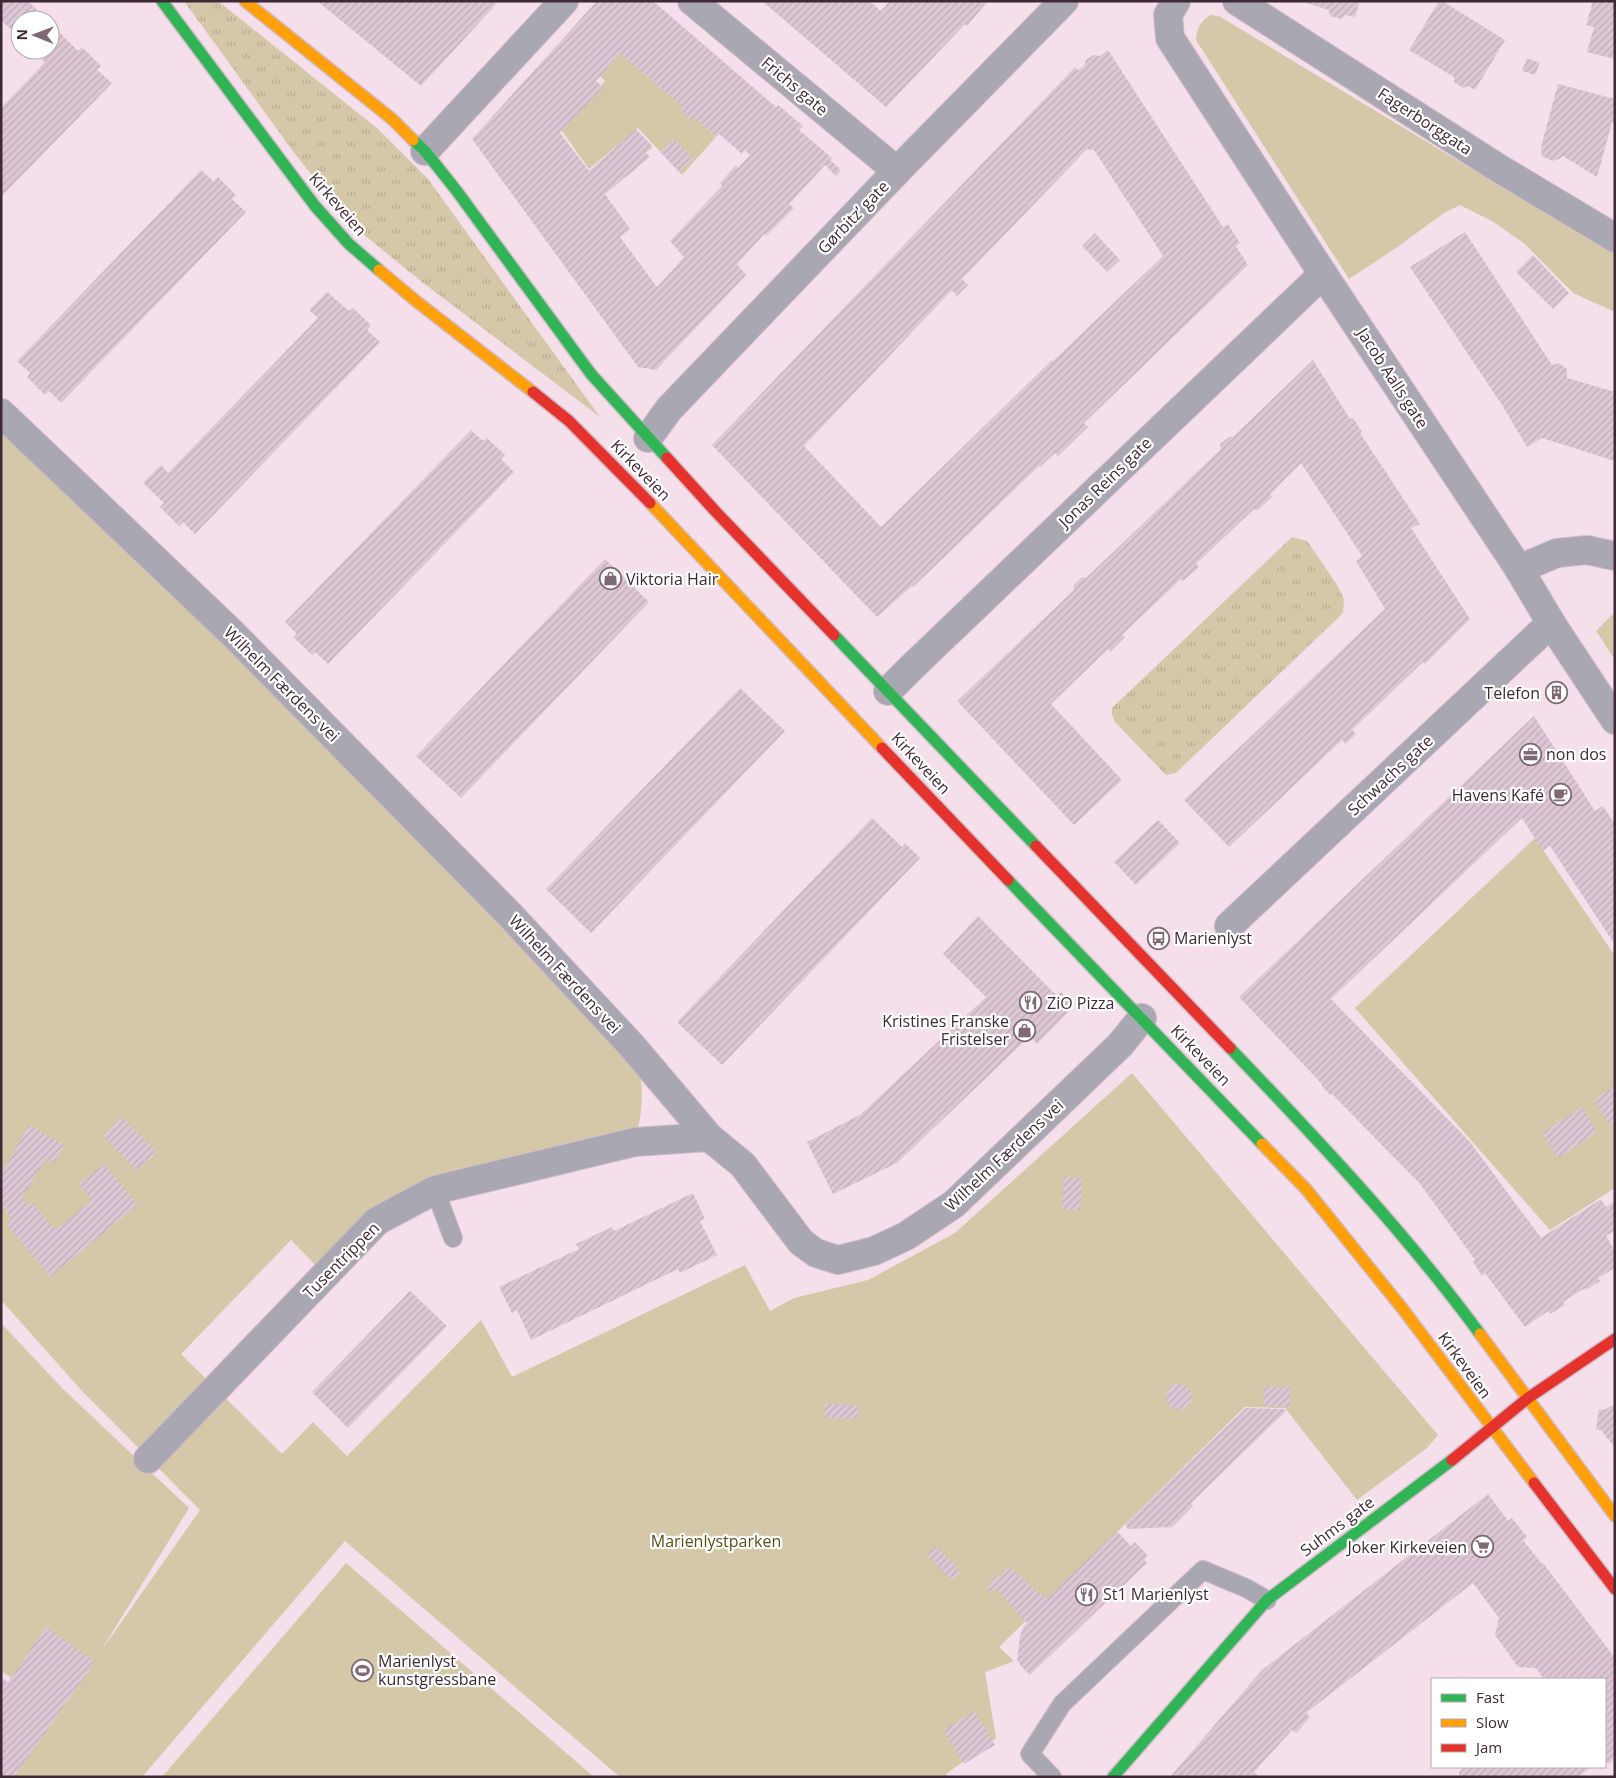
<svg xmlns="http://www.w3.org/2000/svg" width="1616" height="1778" viewBox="0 0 1616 1778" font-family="'Open Sans',sans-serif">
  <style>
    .grass { fill: url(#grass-tufts) }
    .green { fill: #d5c8a8 }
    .building { fill: url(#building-hatch); fill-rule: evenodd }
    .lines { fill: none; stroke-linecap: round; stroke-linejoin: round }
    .lane-casing { stroke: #cfbcc7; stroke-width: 20 }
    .street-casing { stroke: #cfbcc7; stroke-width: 30 }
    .fast-casing { stroke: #cfbcc7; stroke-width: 14 }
    .slow-casing { stroke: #cfbcc7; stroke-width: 14 }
    .jam-casing { stroke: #cfbcc7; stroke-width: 14 }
    .lane { stroke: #a9a7b2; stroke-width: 18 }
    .street { stroke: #a9a7b2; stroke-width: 28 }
    .fast { stroke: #30b455; stroke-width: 11 }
    .slow { stroke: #ff9f0a; stroke-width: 11 }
    .jam { stroke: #e5322d; stroke-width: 11 }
    .labels { text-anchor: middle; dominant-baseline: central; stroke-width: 4.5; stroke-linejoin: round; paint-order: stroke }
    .street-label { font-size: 16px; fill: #402936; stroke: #fff }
    .poi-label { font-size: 16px; fill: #402936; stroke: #fff; text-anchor: start }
    .park-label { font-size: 16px; fill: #575116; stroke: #fff }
  </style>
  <defs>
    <pattern id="grass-tufts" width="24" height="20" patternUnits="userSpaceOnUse" patternTransform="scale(1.25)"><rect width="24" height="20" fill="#d5c8a8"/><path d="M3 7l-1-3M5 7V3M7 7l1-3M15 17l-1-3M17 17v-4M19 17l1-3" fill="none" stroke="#b8ac91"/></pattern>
    <pattern id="building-hatch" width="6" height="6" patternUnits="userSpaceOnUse" patternTransform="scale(1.25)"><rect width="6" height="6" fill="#dec7d4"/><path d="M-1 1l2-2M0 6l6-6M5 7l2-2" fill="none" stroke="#c0abb7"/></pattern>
  </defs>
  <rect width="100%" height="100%" fill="#f5dfeb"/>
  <g class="grass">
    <path d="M184,1H218L378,129L428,179L600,417L422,282L363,234L328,195L295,154Z"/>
    <path d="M1292,537L1307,541L1336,583L1344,599L1343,613L1176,773L1166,775L1115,722L1112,715V708Z"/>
  </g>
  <g class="green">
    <path d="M1211,15L1219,16L1498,185L1615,251V312L1573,293L1525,244L1492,221L1460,205L1444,213L1396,248L1349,279L1196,40C1197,28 1200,21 1211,15Z"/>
    <path d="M620,47L716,137L682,175L638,128L589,169L560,128L605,81L597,73Z"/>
    <path d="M1,413L639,1065C644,1094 642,1114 635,1142L435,1190L325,1275L291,1240L181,1354L282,1454L313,1422L347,1456L481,1320L512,1377L745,1265L770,1311L794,1298L868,1280L955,1233L1132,1073L1438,1435L1427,1448L1357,1500L1285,1408L1245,1407L999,1647L1014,1661L985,1672L996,1738L946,1774L948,1777H620L345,1541L142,1777H12V1678L1,1671V1323L63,1389L189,1508L99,1654L200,1510L82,1391L1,1300Z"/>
    <path d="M1615,612V660L1596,631Z"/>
    <path d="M1535,838L1615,956V1188L1550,1230L1355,1008Z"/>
    <path d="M346,1563L594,1777H162Z"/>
  </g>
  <g class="building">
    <path d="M1,1H28L47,20H20V38L1,20Z"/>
    <path d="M317,1H499L421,86Z"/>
    <path d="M597,1H653L776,107L778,105L803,126L799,130L832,158L830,160L841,170L836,176L825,165L789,204L794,208L766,236L764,234L737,264L746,275L656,370L638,367L472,139ZM620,53L683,107L680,110L691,120L694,117L716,137L719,134L742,154L744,150L750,155L738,168L736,165L720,183L722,186L670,241L684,257L657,287L620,237L630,229L605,194L650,157L646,153L653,147L636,129L589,171L560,133L603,87L596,81Z"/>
    <path d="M762,1H869L881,11L890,1H988L967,26L965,24L886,107Z"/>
    <path d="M1300,1H1360L1355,17L1346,15L1341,19L1330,16L1329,10Z"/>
    <path d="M1439,1H1442L1505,40L1475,90L1468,86L1463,88L1454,82V77L1409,50Z"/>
    <path d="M1593,1H1615V59L1587,52L1594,27L1586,25Z"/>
    <path d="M50,23L78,51L82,47L101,66L97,70L112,83L1,197V108L45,62L32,50H50Z"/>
    <path d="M1108,50L1223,227L1228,224L1240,243L1236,246L1248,265L1084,423L1088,427L1058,456L1055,453L1040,467L1039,466L913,587L912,586L877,617L712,445L1075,67L1078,70L1084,66L1086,60L1093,55L1100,56ZM1087,149L1094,150L1163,256L1053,361L1052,360L881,527L804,446L952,290L957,296L968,285L962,279Z"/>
    <path d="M1527,58L1540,63L1535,75L1522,71Z"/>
    <path d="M1558,84L1615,99V123L1612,122L1597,177L1563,156L1559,159L1552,161L1542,156L1541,151L1542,143Z"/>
    <path d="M674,139L693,159L679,172L660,152Z"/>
    <path d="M201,170L214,182L218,177L236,195L232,199L246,212L61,403L49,391L45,395L27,377L30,373L17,361Z"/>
    <path d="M1465,232L1552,365L1559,363L1567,369V378L1615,392V461L1542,438L1527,447L1502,405L1410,267Z"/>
    <path d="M1095,233L1120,260L1107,272L1082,246Z"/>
    <path d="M1533,255L1569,293L1553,309L1516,272Z"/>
    <path d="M327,292L349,311L353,308L371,325L367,330L380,342L195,534L183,522L179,526L160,507L164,503L143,483L161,465L168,473L318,318L309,310Z"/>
    <path d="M1313,360L1350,419L1353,418L1362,432L1360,433L1420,524L1411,528L1470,619L1425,664L1423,662L1352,730L1356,734L1346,744L1342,740L1229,847L1184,800L1385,609L1356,561L1362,556L1301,463L1270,494L1272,497L1257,511L1254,509L1196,564L1199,567L1183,581L1181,579L1122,635L1125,637L1110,652L1108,649L1051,704L1122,780L1074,825L957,701L1074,590L1073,586L1082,577L1086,578L1221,449L1220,444L1229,437H1233Z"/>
    <path d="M471,430L483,441L487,438L505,455L501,459L514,472L328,664L315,652L312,655L293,637L297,634L285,622Z"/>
    <path d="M605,559L649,602L461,798L416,756Z"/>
    <path d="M740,688L785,731L591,933L546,889Z"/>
    <path d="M1557,688L1560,694L1556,697L1552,691Z"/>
    <path d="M1534,716L1595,811L1603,806L1615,824V945L1550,846L1543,851L1522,818L1331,999L1470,1142L1541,1238L1601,1199L1606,1207L1615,1201V1230L1606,1236L1615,1251V1268L1598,1278L1600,1281L1586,1290L1585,1288L1563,1302L1565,1305L1550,1314L1548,1311L1525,1327L1485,1273L1482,1276L1473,1262L1475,1260L1421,1185L1332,1094L1331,1096L1321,1085L1322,1084L1239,997Z"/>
    <path d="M872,818L902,847L905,843L920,858L722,1065L677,1022Z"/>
    <path d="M1158,820L1180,843L1136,885L1114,862Z"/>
    <path d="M978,916L1057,996L1061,992L1074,1006L1037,1044L1030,1036L897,1163L833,1194L807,1142L860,1115L986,997L943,954Z"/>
    <path d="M1615,1086V1120L1609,1124L1594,1100Z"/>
    <path d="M1582,1107L1597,1132L1558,1158L1542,1133Z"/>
    <path d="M122,1117L157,1152L137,1171L103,1136Z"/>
    <path d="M29,1125L64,1145L54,1163L46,1158L22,1198L28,1205L32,1202L56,1230L92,1200L79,1184L104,1164L138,1205L50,1277L6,1224L12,1219L1,1206V1189L3,1185L1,1184V1174Z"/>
    <path d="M1063,1177L1082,1178L1080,1210L1062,1209Z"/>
    <path d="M693,1193L705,1219L700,1221L717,1255L680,1273L678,1269L531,1340L517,1310L512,1313L499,1287L579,1249L576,1244L612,1227L614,1231Z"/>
    <path d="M410,1291L447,1326L348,1428L312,1392Z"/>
    <circle cx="1179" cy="1397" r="13"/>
    <path d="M1264,1386L1291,1388L1290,1407L1263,1406Z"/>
    <path d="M825,1404L858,1405V1419L825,1418Z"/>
    <path d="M1615,1404V1448L1601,1430H1596L1599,1409L1604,1410Z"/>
    <path d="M1246,1408L1284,1409L1286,1411L1191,1503L1193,1506L1172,1527L1128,1529L1125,1524Z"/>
    <path d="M1488,1494L1508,1521L1512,1518L1527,1537L1523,1540L1542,1564L1543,1563L1615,1658V1759L1608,1764L1605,1759V1679H1544L1536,1668L1518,1667L1495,1635L1499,1618L1473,1583L1306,1713L1310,1717L1296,1733L1292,1730L1254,1772L1259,1776L1258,1777H1170L1262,1670Z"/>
    <path d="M1117,1531L1131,1546L1135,1542L1148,1556L1144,1560L1147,1563L1030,1675L1019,1664L1017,1659L1020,1636L1023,1627L1027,1623L996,1589L990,1592L986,1587L998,1575L1000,1577L1008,1566L1046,1599Z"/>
    <path d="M936,1546L961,1572L952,1580L927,1555Z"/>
    <path d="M46,1627L95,1662L14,1777H1V1677L8,1682Z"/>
    <path d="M974,1711L995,1745L964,1764L944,1730Z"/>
    <path d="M1465,1767L1475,1768L1477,1767H1591L1578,1777H1459V1772Z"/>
  </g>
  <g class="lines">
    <defs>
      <g id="lane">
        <path d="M435,1190L453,1238"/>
        <path d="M1052,1777L1030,1754L1062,1704L1203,1570L1246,1588L1267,1600"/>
      </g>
      <g id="street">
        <path d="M692,1L897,171"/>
        <path d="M1176,1L1168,15L1170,38L1323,274L1519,569L1551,623L1615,720"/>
        <path d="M1237,1L1495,166L1615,238"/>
        <path d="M425,151L564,1"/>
        <path d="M1,413L232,633L509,914L632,1046L709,1137L743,1165L801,1242L816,1253L838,1260L874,1251L906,1236L954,1204L1120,1045L1142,1018"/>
        <path d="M648,438L669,409L897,171L1064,1"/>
        <path d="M1519,569L1557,553L1587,550L1615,556"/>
        <path d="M888,691L913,666L1323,274"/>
        <path d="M1229,926L1551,623"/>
        <path d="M148,1459L377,1221L435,1190L635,1142L709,1137"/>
      </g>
      <g id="fast">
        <path d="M162,1L315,206L349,244L379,270"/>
        <path d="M413,140L425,151L456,190L591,374L667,458"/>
        <path d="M834,635L1036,846"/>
        <path d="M1008,880L1262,1144"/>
        <path d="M1230,1048C1318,1140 1405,1232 1480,1334"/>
        <path d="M1113,1777L1267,1600L1452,1460"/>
      </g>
      <g id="slow">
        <path d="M245,1L392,119L413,140"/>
        <path d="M379,270L416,301L533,392"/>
        <path d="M650,503L882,748"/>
        <path d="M1262,1144L1306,1189L1402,1308L1534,1483"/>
        <path d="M1480,1334L1615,1516"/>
      </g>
      <g id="jam">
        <path d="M533,392L569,421L650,503"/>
        <path d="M667,458L716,512L834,635"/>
        <path d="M882,748L1008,880"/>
        <path d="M1036,846L1230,1048"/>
        <path d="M1452,1460L1528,1398L1615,1339"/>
        <path d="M1534,1483L1615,1589"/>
      </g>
    </defs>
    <use href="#lane" class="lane-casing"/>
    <use href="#street" class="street-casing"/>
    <use href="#fast" class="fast-casing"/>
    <use href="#slow" class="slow-casing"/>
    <use href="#jam" class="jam-casing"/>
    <use href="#lane" class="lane"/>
    <use href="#street" class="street"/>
    <use href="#fast" class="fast"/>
    <use href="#slow" class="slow"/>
    <use href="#jam" class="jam"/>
  </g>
  <defs>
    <symbol id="shop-ring" viewBox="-11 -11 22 22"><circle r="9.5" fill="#fff" stroke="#7f6975" stroke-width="1.5"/><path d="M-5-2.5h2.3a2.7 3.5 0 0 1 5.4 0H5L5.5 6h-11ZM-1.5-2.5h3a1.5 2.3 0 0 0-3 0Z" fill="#7f6975"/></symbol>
    <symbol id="building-ring" viewBox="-11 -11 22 22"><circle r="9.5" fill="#fff" stroke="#7f6975" stroke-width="1.5"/><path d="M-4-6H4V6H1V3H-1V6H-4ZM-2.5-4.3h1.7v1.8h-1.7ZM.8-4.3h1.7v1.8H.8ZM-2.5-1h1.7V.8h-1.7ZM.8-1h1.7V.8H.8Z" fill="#7f6975"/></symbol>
    <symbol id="office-ring" viewBox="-11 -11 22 22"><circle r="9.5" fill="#fff" stroke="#7f6975" stroke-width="1.5"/><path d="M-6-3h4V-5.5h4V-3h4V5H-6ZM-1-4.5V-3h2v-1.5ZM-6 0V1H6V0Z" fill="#7f6975"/></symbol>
    <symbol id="cafe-ring" viewBox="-11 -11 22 22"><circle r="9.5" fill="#fff" stroke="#7f6975" stroke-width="1.5"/><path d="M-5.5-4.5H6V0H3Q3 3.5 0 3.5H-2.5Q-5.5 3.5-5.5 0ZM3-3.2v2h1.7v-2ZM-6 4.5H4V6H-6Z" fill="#7f6975"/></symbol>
    <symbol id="bus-ring" viewBox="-11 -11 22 22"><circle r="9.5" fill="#fff" stroke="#7f6975" stroke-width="1.5"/><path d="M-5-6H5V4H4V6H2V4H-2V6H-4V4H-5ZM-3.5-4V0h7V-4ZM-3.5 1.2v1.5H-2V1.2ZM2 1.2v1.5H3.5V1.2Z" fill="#7f6975"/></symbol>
    <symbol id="restaurant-ring" viewBox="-11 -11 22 22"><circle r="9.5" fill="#fff" stroke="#7f6975" stroke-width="1.5"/><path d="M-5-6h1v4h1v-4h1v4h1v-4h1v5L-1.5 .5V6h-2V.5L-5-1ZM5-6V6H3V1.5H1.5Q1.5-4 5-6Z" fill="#7f6975"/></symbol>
    <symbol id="supermarket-ring" viewBox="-11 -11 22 22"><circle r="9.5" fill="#fff" stroke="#7f6975" stroke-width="1.5"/><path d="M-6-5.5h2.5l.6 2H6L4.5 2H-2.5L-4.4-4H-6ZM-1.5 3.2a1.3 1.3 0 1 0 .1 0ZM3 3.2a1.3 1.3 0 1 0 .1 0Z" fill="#7f6975"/></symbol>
    <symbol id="stadium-ring" viewBox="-11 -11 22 22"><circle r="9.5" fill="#fff" stroke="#7f6975" stroke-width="1.5"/><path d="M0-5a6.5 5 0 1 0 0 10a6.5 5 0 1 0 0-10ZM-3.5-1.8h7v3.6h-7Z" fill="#7f6975"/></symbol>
  </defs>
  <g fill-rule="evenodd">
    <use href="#shop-ring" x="598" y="566" width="25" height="25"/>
    <use href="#building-ring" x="1544" y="680" width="25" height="25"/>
    <use href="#office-ring" x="1518" y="742" width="25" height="25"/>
    <use href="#cafe-ring" x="1548" y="782" width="25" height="25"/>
    <use href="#bus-ring" x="1146" y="926" width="25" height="25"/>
    <use href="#restaurant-ring" x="1018" y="990" width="25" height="25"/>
    <use href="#shop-ring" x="1012" y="1018" width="25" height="25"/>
    <use href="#supermarket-ring" x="1470" y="1534" width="25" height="25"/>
    <use href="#restaurant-ring" x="1074" y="1582" width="25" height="25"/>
    <use href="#stadium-ring" x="350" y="1658" width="25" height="25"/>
  </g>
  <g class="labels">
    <g class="street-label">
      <text transform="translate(795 86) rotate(40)">Frichs gate</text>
      <text transform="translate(1425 121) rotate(33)">Fagerborggata</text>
      <text transform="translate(338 204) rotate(49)">Kirkeveien</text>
      <text transform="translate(853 217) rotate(-46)">Gørbitz’ gate</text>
      <text transform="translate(1393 378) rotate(57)">Jacob Aalls gate</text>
      <text transform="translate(641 470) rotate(46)">Kirkeveien</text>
      <text transform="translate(1105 482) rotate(-44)">Jonas Reins gate</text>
      <text transform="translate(282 684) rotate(45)">Wilhelm Færdens vei</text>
      <text transform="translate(921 763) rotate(47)">Kirkeveien</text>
      <text transform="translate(1390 775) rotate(-43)">Schwachs gate</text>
      <text transform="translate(565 974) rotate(47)">Wilhelm Færdens vei</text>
      <text transform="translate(1201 1055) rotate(46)">Kirkeveien</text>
      <text transform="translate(1004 1155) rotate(-43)">Wilhelm Færdens vei</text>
      <text transform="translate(341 1260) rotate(-45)">Tusentrippen</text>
      <text transform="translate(1465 1365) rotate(54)">Kirkeveien</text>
      <text transform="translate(1337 1526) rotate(-37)">Suhms gate</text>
    </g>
    <g class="poi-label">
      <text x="626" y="579">Viktoria Hair</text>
      <text x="1540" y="693" text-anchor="end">Telefon</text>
      <text x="1546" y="754">non dos</text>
      <text x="1544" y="795" text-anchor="end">Havens Kafé</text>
      <text x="1174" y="938">Marienlyst</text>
      <text x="1047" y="1003">ZiO Pizza</text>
      <text x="1009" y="1021" text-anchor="end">Kristines Franske<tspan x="1009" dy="18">Fristelser</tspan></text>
      <text x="1467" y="1547" text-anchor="end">Joker Kirkeveien</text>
      <text x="1103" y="1594">St1 Marienlyst</text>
      <text x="378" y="1661">Marienlyst<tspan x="378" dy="18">kunstgressbane</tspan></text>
    </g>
    <g class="park-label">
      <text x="716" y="1541">Marienlystparken</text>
    </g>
  </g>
  <rect width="1616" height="1778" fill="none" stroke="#402936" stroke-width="5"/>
  <rect x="1431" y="1678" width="175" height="90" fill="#ffffff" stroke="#b3a9af"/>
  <rect x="1441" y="1694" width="25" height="8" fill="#30b455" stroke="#b3a9af"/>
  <text x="1476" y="1703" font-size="15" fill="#402936">Fast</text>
  <rect x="1441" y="1719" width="25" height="8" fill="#ff9f0a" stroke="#b3a9af"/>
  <text x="1476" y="1728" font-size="15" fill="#402936">Slow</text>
  <rect x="1441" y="1744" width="25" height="8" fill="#e5322d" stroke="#b3a9af"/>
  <text x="1476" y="1753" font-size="15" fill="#402936">Jam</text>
  <g transform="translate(35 35) rotate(271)"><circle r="24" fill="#ffffff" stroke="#b3a9af"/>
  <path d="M0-4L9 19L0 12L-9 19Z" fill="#7f6975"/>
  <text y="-8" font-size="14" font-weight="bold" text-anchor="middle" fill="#402936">N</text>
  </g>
</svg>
